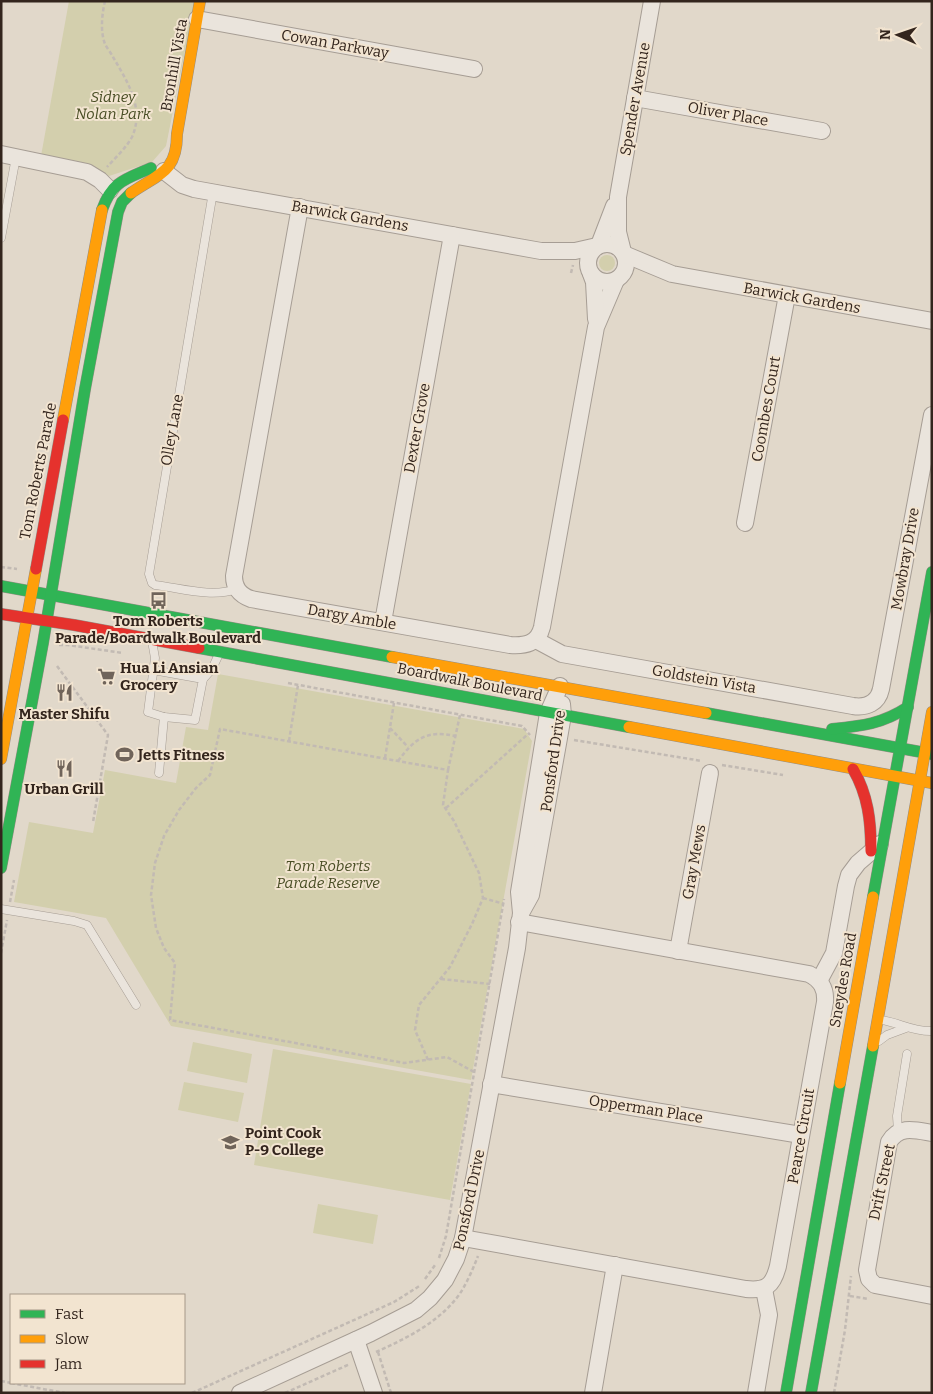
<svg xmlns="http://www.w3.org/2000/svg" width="933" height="1394" viewBox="0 0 933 1394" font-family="Bitter,serif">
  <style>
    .green { fill: #d3cfad }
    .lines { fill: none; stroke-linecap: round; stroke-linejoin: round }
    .lane-casing { stroke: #a69d94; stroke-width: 9 }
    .street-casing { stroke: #a69d94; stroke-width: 18 }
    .fast-casing { stroke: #958d84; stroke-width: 12 }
    .slow-casing { stroke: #958d84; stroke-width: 12 }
    .jam-casing { stroke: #958d84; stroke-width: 12 }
    .path { stroke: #c2bab3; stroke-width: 2.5; stroke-dasharray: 4 2.5; stroke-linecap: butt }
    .lane { stroke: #eae4dc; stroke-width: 8 }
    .street { stroke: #eae4dc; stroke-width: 16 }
    .fast { stroke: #30b455; stroke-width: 11 }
    .slow { stroke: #ff9f0a; stroke-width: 11 }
    .jam { stroke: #e5322d; stroke-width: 11 }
    .labels { text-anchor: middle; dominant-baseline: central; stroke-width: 4; stroke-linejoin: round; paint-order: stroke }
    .street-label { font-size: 15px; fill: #33251d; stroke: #f2e4d0 }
    .park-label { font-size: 15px; font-style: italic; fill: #494e25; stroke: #f2e4d0 }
    .poi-label { font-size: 15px; font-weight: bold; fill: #33251d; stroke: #f2e4d0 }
  </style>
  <rect width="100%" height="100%" fill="#e1d8ca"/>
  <g class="green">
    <path d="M69,1H195L166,146L152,162L109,176L91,165L41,156Z"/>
    <circle cx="607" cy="263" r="8"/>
    <path d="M218,674L524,729L532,741L471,1080L171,1026L106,918L14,902L29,822L93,833L105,770L176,783L186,727L208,730Z"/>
    <path d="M193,1042L252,1054L247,1083L187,1071Z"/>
    <path d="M273,1049L471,1084L450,1200L254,1165Z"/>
    <path d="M184,1082L244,1093L238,1122L178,1110Z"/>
    <path d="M318,1204L378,1215L373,1244L313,1233Z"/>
  </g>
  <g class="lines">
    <defs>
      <g id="lane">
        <path d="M213,192L149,574L152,583L155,585C181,588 211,598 237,589"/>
        <path d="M1,238L16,157"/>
        <path d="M152,641L155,658L148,712L164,717L195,720L203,679L153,670"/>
        <path d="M203,679L212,669L219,654"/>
        <path d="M159,773L164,717"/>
        <path d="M1,909L74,921L87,925L136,1005"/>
        <path d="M881,1020C898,1022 913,1032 932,1031"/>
        <path d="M879,1041L887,1035L906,1028"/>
        <path d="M898,1132L897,1116L907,1054"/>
      </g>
      <g id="street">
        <path d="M197,19L474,69"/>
        <path d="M635,98L822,131"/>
        <path d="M1,154L87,172L100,180L110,190"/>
        <path d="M164,171L182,185L194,189L541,251H575L597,246"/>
        <path d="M300,207L234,576C234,588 240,595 251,599L510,645C525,646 538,644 542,627L596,327L616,280"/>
        <circle cx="607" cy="263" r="19"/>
        <path d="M599,245L614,206"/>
        <path d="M623,252L618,232V197L652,1"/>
        <path d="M624,254L672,274L932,321"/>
        <path d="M591,274L594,282L596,319"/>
        <path d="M745,523L787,295"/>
        <path d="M383,622L452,235"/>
        <path d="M536,640L562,654L853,706C867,708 878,703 881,689L932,415"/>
        <path d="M521,913L531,895L559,738L563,715L562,704"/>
        <path d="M678,951L710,773"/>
        <path d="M819,981L834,953L846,886L849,875L858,863L880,844"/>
        <path d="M491,1084L801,1135"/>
        <path d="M932,1133C915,1130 899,1125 889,1142L867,1270L869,1279L875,1285L932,1296"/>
        <path d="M463,1238L746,1289C766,1291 773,1286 778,1266L825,1002C826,989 821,980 809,974L519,922"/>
        <path d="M356,1340L374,1393"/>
        <path d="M240,1393L371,1333L416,1310L430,1298L445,1280L456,1259L463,1238L517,948L521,913L519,892L548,713L560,686"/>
        <path d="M593,1393L615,1265"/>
        <path d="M756,1393L769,1315L764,1289"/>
      </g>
      <g id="fast">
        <path d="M102,210C112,181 126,179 151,168"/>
        <path d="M1,586L392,657"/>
        <path d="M199,648L629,727"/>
        <path d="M706,713L932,754"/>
        <path d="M832,729C862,726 882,724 908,707"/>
        <path d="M1,868L43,643L85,389L118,212L122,202L131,193"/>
        <path d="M873,897L932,572"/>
        <path d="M786,1393L840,1083"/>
        <path d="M811,1393L873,1046"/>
      </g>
      <g id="slow">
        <path d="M131,193C158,174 177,173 177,134L200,1"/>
        <path d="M63,420L102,210"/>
        <path d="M392,657L706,713"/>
        <path d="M629,727L932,783"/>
        <path d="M1,759L36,569"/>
        <path d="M873,1046L932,712"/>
        <path d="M840,1083L873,897"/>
      </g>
      <g id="jam">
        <path d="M36,569L63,420"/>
        <path d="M1,614L74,625L199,648"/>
        <path d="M853,769C868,795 871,821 871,851"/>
      </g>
    </defs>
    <use href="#lane" class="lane-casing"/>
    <use href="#street" class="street-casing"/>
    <use href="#fast" class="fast-casing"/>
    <use href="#slow" class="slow-casing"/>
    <use href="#jam" class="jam-casing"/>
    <g class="path">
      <path d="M105,1C102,14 100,31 105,44C107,48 111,53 113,57C127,81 145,108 132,137C126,148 116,157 107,167"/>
      <path d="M571,273L573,265"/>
      <path d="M1,567L17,569"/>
      <path d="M59,645H68L123,653"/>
      <path d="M57,666L108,735L93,822"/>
      <path d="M288,683L522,726L530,735"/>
      <path d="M390,728L408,747"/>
      <path d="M574,740L702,761"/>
      <path d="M289,741L298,685"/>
      <path d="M385,758L394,703"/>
      <path d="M398,761C415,738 427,730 455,736"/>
      <path d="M722,765L783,775"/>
      <path d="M448,770L460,715"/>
      <path d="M446,808L528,734"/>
      <path d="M483,898L504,904"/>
      <path d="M10,902L14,880"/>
      <path d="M1,953L7,920"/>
      <path d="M441,979L490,984"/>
      <path d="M428,1060L415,1030L419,1005L450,967L472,924L483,898L479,873L454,821L443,805L448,770L220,729L210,775L196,788L179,810L164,836L155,863L151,895L156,928L164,948L175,963L170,1020L404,1063L447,1057L474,1072"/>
      <path d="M439,1258L446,1236L504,899"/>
      <path d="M425,1279L435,1265"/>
      <path d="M850,1296L869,1299"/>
      <path d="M376,1352C407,1338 438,1323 459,1295C467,1283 473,1269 478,1256"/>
      <path d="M378,1352L391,1393"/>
      <path d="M1,1381L11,1383"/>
      <path d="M11,1383L65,1393"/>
      <path d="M192,1393L394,1302L421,1285"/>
      <path d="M285,1393L350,1364"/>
      <path d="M834,1393L845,1330L851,1276"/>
    </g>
    <use href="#lane" class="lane"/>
    <use href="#street" class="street"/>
    <use href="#fast" class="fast"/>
    <use href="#slow" class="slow"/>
    <use href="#jam" class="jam"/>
  </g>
  <defs>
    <symbol id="bus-bare" viewBox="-9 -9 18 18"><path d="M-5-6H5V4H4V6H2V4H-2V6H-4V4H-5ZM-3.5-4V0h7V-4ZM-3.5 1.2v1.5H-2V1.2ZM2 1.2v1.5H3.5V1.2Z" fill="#70645a" stroke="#f2e4d0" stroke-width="2.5" paint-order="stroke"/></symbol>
    <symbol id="supermarket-bare" viewBox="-9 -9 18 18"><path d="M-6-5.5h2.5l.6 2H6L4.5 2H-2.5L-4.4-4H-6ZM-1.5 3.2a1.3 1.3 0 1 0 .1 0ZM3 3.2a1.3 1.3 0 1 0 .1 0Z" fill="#70645a" stroke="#f2e4d0" stroke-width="2.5" paint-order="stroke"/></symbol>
    <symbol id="restaurant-bare" viewBox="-9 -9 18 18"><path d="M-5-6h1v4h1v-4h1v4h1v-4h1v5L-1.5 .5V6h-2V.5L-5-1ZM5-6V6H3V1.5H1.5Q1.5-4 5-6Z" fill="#70645a" stroke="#f2e4d0" stroke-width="2.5" paint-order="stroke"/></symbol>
    <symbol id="stadium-bare" viewBox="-9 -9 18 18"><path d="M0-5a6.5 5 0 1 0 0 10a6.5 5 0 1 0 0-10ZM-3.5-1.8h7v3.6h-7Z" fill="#70645a" stroke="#f2e4d0" stroke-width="2.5" paint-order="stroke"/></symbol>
    <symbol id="school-bare" viewBox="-9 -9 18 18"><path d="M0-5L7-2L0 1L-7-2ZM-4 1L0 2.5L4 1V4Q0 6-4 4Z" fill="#70645a" stroke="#f2e4d0" stroke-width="2.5" paint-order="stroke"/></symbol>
  </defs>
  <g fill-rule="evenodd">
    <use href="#bus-bare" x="146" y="588" width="25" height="25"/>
    <use href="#supermarket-bare" x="94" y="664" width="25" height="25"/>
    <use href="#restaurant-bare" x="52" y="680" width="25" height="25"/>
    <use href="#stadium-bare" x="112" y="742" width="25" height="25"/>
    <use href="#restaurant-bare" x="52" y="756" width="25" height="25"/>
    <use href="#school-bare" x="218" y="1130" width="25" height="25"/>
  </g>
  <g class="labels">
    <g class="street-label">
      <text transform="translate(335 44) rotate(10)">Cowan Parkway</text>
      <text transform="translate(174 65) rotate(-80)">Bronhill Vista</text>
      <text transform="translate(635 99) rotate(-80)">Spender Avenue</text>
      <text transform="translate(728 114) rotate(10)">Oliver Place</text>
      <text transform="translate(350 216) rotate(10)">Barwick Gardens</text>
      <text transform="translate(802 298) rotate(10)">Barwick Gardens</text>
      <text transform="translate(766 409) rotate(-80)">Coombes Court</text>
      <text transform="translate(417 428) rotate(-80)">Dexter Grove</text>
      <text transform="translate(172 430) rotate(-80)">Olley Lane</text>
      <text transform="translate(38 471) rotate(-79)">Tom Roberts Parade</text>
      <text transform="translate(905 559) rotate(-80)">Mowbray Drive</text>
      <text transform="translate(352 617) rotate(10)">Dargy Amble</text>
      <text transform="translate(704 679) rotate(10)">Goldstein Vista</text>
      <text transform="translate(470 682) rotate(11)">Boardwalk Boulevard</text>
      <text transform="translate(553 761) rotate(-82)">Ponsford Drive</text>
      <text transform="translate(694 862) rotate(-80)">Gray Mews</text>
      <text transform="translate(843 980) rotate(-80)">Sneydes Road</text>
      <text transform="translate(646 1109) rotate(9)">Opperman Place</text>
      <text transform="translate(801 1136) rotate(-80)">Pearce Circuit</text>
      <text transform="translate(882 1182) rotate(-78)">Drift Street</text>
      <text transform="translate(469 1200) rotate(-78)">Ponsford Drive</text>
    </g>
    <g class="park-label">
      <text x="113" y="97">Sidney<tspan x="113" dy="17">Nolan Park</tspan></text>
      <text x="328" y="866">Tom Roberts<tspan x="328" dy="17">Parade Reserve</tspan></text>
    </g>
    <g class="poi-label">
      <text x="158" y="621">Tom Roberts<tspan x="158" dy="17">Parade/Boardwalk Boulevard</tspan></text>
      <text x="120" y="668" text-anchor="start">Hua Li Ansian<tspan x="120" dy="17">Grocery</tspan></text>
      <text x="64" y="714">Master Shifu</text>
      <text x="138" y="755" text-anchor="start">Jetts Fitness</text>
      <text x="64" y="789">Urban Grill</text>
      <text x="245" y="1133" text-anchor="start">Point Cook<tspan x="245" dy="17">P-9 College</tspan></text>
    </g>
  </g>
  <rect width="933" height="1394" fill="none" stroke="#33251d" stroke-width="5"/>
  <rect x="10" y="1294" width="175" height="90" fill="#f2e4d0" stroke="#a69888"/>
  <rect x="20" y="1310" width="25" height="8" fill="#30b455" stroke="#a69888"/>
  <text x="55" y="1319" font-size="15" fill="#33251d">Fast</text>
  <rect x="20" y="1335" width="25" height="8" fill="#ff9f0a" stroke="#a69888"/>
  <text x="55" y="1344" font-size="15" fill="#33251d">Slow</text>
  <rect x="20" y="1360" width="25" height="8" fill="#e5322d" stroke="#a69888"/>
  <text x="55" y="1369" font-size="15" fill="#33251d">Jam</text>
  <g transform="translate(898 35) rotate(272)" stroke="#f2e4d0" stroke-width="4" paint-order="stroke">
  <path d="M0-4L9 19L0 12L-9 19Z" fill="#33251d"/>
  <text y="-8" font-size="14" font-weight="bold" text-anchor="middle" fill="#33251d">N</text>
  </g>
</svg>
